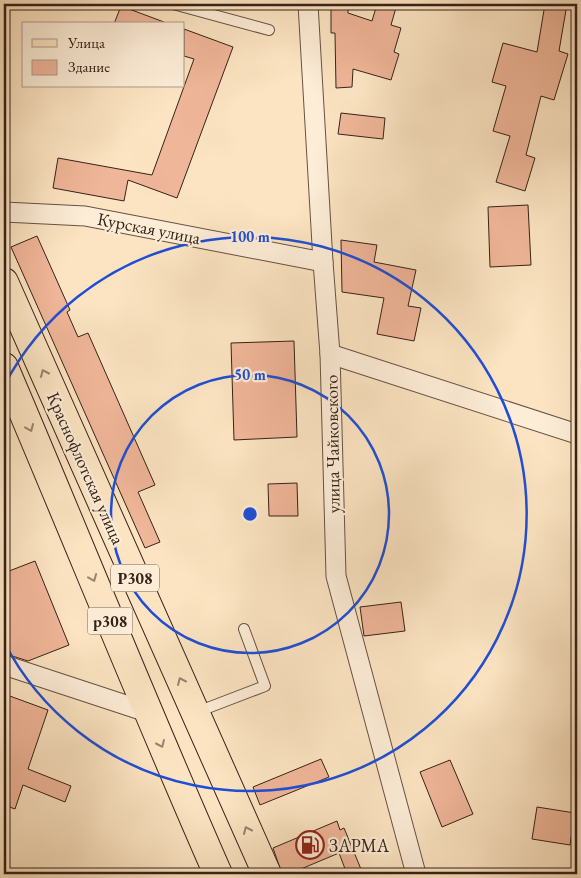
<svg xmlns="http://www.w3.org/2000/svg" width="581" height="878" viewBox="0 0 581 878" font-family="'EB Garamond',serif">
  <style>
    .building { fill: #f0b699; stroke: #352218 }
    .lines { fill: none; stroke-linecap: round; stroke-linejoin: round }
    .service-casing { stroke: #675242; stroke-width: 12 }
    .minor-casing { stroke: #675242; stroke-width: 21 }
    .primary-casing { stroke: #352218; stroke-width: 30 }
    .service { stroke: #fdedd7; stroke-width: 10 }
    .minor { stroke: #fdedd7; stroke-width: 19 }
    .primary { stroke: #fce4c2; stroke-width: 28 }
    .oneway { stroke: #98836d }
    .ring { fill: none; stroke: #1d4ed8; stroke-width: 2.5 }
    .labels { text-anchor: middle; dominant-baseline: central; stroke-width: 4.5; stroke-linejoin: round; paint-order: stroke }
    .shield { fill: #fdedd7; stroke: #715f51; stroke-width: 1 }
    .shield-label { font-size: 16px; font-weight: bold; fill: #352218 }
    .street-label { font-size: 18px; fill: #352218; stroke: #fdedd7 }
    .poi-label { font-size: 18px; fill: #352218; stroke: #fdedd7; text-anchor: start }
    .centre { fill: #1d4ed8; stroke: #fdedd7; stroke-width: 2.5 }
    .ring-label { font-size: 15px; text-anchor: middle; font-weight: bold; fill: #1d4ed8; stroke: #fdedd7; stroke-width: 4.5; stroke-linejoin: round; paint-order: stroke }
  </style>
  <rect width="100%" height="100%" fill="#fce4c2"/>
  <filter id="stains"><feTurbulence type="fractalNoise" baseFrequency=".004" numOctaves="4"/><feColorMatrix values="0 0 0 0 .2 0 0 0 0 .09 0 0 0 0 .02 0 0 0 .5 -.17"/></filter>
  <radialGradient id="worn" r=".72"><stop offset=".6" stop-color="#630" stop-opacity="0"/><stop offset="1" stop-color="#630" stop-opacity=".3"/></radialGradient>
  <g class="building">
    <path d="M331,4H348V13L372,21L377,4H397L391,25L401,28L394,52L399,54L391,80L353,69L352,87L336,88L335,33H331Z"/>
    <path d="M545,4H567L559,51L568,54L554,100L541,96L526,155L535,158L525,191L496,182L510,136L493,131L506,86L492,82L503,43L537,52Z"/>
    <path d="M121,6L164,22V24H114Z"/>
    <path d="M184,29L233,47L177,198L128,180L124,201L53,188L58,158L152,175L194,59L184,56Z"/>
    <path d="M341,113L385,118L383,139L338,134Z"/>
    <path d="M528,205L531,265L490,267L488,207Z"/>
    <path d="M37,236L70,310L67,312L78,337L88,333L155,485L138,492L160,542L145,548L11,247Z"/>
    <path d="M341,240L377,245L374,262L416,270L408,306L421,308L414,341L377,334L384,298L342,292Z"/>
    <path d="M294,341L297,437L234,440L231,343Z"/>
    <path d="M297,483L298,516H269L268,484Z"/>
    <path d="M35,561L69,645L28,661L6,654L4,648V573Z"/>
    <path d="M401,602L405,631L364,636L360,607Z"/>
    <path d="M7,695L48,710L28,769L71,786L65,802L23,785L15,809L4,805V704Z"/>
    <path d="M321,759L329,777L260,805L253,787Z"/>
    <path d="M450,760L473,814L442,827L420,772Z"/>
    <path d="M537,807L575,813L570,845L532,839Z"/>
    <path d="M337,821L340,830L344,828L363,874H347L339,853L289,874H282L273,848Z"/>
  </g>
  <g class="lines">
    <defs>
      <g id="service">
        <path d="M173,4L269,30"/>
        <path d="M197,712L265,686L244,629"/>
      </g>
      <g id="minor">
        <path d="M308,4L323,262L330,354L336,576L416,874"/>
        <path d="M4,212L85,216L323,262"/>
        <path d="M330,354L577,434"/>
        <path d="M4,665L147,712"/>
      </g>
      <g id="primary">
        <path d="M4,282L267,874"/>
        <path d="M4,367C76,536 144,706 218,874"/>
      </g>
    </defs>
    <use href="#service" class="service-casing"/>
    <use href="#minor" class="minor-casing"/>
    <use href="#primary" class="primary-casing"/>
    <use href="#service" class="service"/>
    <use href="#minor" class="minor"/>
    <use href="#primary" class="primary"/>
  </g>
  <defs><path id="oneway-chevron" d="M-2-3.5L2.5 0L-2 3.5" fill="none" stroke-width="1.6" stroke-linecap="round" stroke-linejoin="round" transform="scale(1.25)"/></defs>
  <g class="oneway">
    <use href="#oneway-chevron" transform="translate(44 373) rotate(-114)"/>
    <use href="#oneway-chevron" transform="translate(30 428) rotate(67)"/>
    <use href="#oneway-chevron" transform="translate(93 578) rotate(68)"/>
    <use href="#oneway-chevron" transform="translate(181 681) rotate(-114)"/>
    <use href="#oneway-chevron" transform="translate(161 744) rotate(66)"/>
    <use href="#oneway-chevron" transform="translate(247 830) rotate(-114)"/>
  </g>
  <g class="ring">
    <circle cx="250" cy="514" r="139"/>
    <path d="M4 386A277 277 0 1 1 4 642"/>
  </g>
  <defs>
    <symbol id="fuel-ring" viewBox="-11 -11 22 22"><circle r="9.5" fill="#fdedd7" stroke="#8f2418" stroke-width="1.5"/><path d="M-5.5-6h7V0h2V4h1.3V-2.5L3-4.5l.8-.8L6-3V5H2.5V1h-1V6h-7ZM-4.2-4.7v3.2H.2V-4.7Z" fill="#8f2418"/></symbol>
  </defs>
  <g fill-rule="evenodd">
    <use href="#fuel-ring" x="294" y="829" width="32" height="32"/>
  </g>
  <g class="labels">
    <g class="shield">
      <rect x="111" y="564.5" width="48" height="27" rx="4"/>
      <rect x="87.5" y="607.5" width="45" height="27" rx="4"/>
    </g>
    <g class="shield-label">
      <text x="135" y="578">P308</text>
      <text x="110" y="621">p308</text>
    </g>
    <g class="street-label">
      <text transform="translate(149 228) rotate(11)">Курская улица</text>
      <text transform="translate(332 444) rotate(-91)">улица Чайковского</text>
      <text transform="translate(86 468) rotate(66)">Краснофлотская улица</text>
    </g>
    <g class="poi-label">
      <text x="329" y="845">ЗАРМА</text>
    </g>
  </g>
  <circle cx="250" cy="514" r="8" class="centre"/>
  <g class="ring-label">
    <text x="250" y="242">100 m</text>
    <text x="250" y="380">50 m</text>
  </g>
  <rect width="581" height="878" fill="none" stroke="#fce4c2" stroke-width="20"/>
  <rect x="5" y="5" width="571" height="868" fill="none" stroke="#352218" stroke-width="2.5"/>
  <rect x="10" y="10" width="561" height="858" fill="none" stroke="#352218"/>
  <rect x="22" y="22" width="162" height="65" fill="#fdedd7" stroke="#ad9c8b"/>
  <rect x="32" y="39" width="25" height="8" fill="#fce4c2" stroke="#ad9c8b"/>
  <text x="68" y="48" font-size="15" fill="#352218">Улица</text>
  <rect x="32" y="60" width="25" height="15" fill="#f0b699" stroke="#ad9c8b"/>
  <text x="68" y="72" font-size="15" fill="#352218">Здание</text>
  <rect width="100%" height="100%" filter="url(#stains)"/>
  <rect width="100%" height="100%" fill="url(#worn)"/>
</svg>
